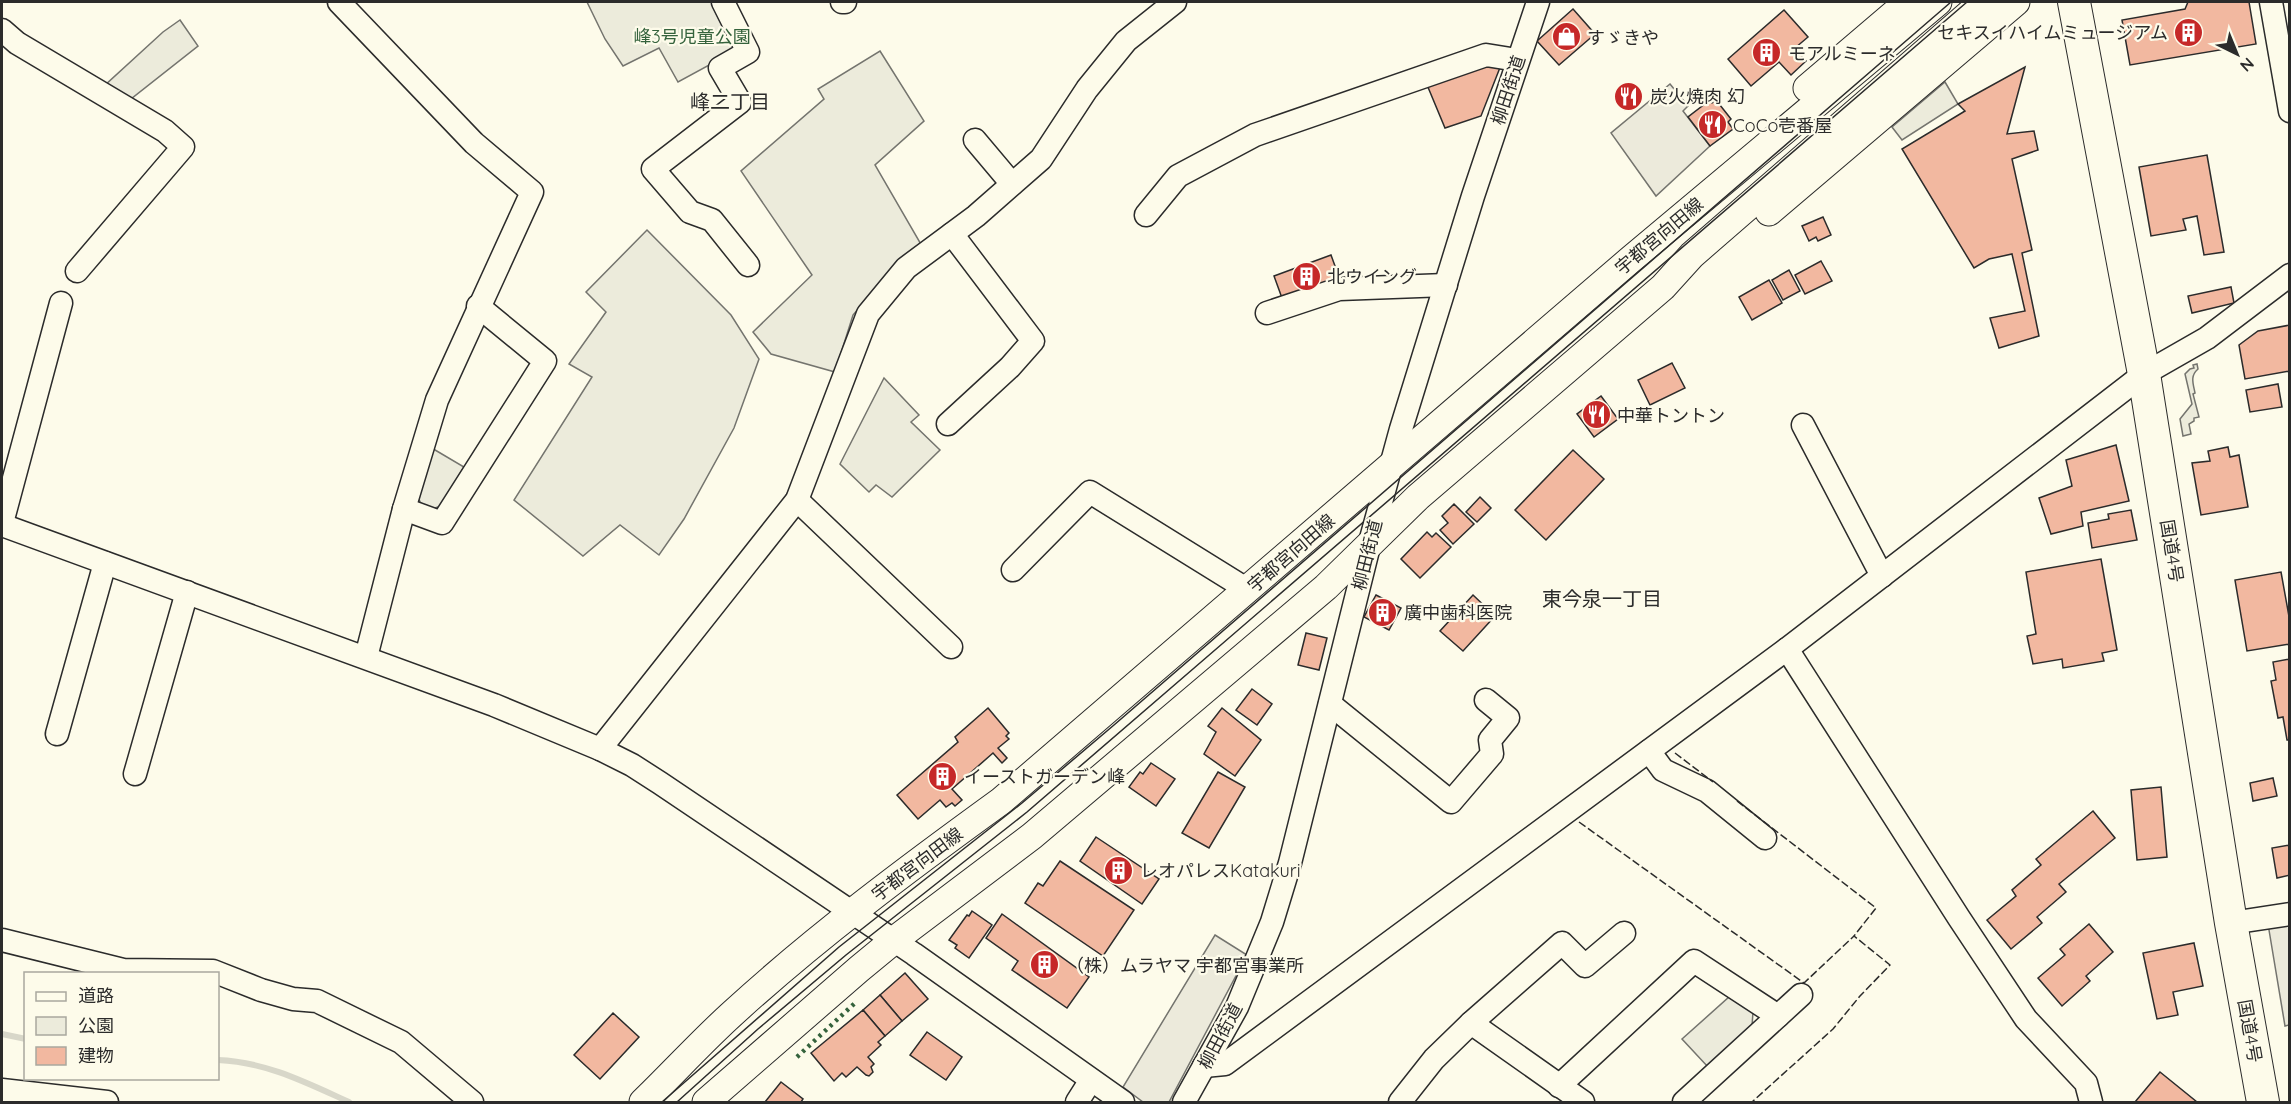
<svg xmlns="http://www.w3.org/2000/svg" width="2291" height="1104" viewBox="0 0 2291 1104" font-family="Quicksand,'Noto Sans JP',sans-serif">
  <style>
    .green { fill: #ecebdb; stroke: #74746e; stroke-width: 1.5 }
    .parking { fill: #eceadb; stroke: #74746e; stroke-width: 1.5 }
    .lines { fill: none; stroke-linecap: round; stroke-linejoin: round }
    .stream { stroke: #d8d7c9; stroke-width: 6 }
    .building { fill: #f2b8a0; stroke: #2b2b2b; stroke-width: 1.5 }
    .minor-casing { stroke: #2b2b2b; stroke-width: 25 }
    .major-casing { stroke: #2b2b2b; stroke-width: 29 }
    .highway-casing { stroke: #2b2b2b; stroke-width: 34 }
    .minor { stroke: #fdfbea; stroke-width: 22 }
    .major { stroke: #fdfbea; stroke-width: 27 }
    .highway { stroke: #fdfbea; stroke-width: 32 }
    .tram { stroke: #2b2b2b; stroke-width: 1.5 }
    .hedge { stroke: #34623c; stroke-width: 4.5; stroke-dasharray: 3 4.5; stroke-linecap: butt }
    .fence { stroke: #2b2b2b; stroke-width: 1.5; stroke-dasharray: 8 3; stroke-linecap: butt }
    .labels { text-anchor: middle; dominant-baseline: central; stroke-width: 4.5; stroke-linejoin: round; paint-order: stroke }
    .poi-label { font-size: 18px; fill: #2b2b2b; stroke: #fdfbea; text-anchor: start }
    .park-label { font-size: 18px; fill: #34623c; stroke: #fdfbea }
    .street-label { font-size: 18px; fill: #2b2b2b; stroke: #fdfbea }
    .neighbourhood-label { font-size: 20px; fill: #2b2b2b; stroke: #fdfbea }
  </style>
  <rect width="100%" height="100%" fill="#fdfbea"/>
  <g class="green">
    <path d="M587,2H714L737,50L678,82L659,48L623,66L605,39Z"/>
    <path d="M180,20L198,46L127,102L103,87L163,32Z"/>
    <path d="M880,51L924,121L875,165L922,246L896,264L853,315L835,372L771,354L753,332L812,275L741,171L824,99L818,89Z"/>
    <path d="M1945,82L1958,104L1902,140L1892,127Z"/>
    <path d="M647,230L731,315L759,359L734,428L684,519L659,555L620,525L583,556L514,500L592,377L569,364L606,312L586,292Z"/>
    <path d="M2197,364L2198,369C2190,376 2193,383 2195,393L2193,394L2199,417L2194,418V421L2189,424L2191,434L2183,436L2180,419L2192,404L2185,374L2190,369L2194,368L2193,365Z"/>
    <path d="M884,378L919,415L911,422L940,450L892,497L876,485L869,492L840,464Z"/>
    <path d="M430,447L464,467L441,506L432,509L421,505L417,493Z"/>
    <path d="M1729,997L1753,1012L1752,1026L1708,1067L1682,1039Z"/>
  </g>
  <g class="parking">
    <path d="M1670,84L1688,106L1683,111L1710,146L1656,196L1611,133Z"/>
    <path d="M2289,921V1025L2285,1026L2268,924Z"/>
    <path d="M1215,935L1247,955L1169,1102H1143L1123,1087Z"/>
  </g>
  <g class="lines">
    <g class="stream">
      <path d="M2,1034L26,1039"/>
      <path d="M218,1060C266,1062 305,1082 349,1102"/>
    </g>
  </g>
  <g class="building">
    <path d="M2188,2H2249L2256,44L2130,65L2122,20L2185,9Z"/>
    <path d="M1573,9L1595,34L1559,65L1537,41Z"/>
    <path d="M1784,10L1808,37L1795,48L1806,61L1791,75L1779,62L1751,86L1728,59Z"/>
    <path d="M1488,61L1501,65L1481,116L1445,128L1425,80Z"/>
    <path d="M2025,67L2007,134L2034,131L2038,150L2012,159L2032,250L2022,253L2039,336L1999,348L1990,318L2025,311L2012,254L1989,259L1974,268L1902,149L1965,111L1958,104Z"/>
    <path d="M1710,100L1712,103L1716,100L1731,119L1728,122L1733,129L1710,146L1688,117Z"/>
    <path d="M2207,155L2224,252L2204,255L2197,216L2183,219L2186,230L2151,236L2139,167Z"/>
    <path d="M1823,217L1831,235L1818,241L1816,237L1809,241L1802,226Z"/>
    <path d="M1331,255L1339,277L1282,298L1274,276Z"/>
    <path d="M1821,261L1832,281L1805,294L1795,275Z"/>
    <path d="M1789,270L1800,291L1783,300L1772,280Z"/>
    <path d="M1769,280L1782,303L1752,320L1739,297Z"/>
    <path d="M2231,287L2234,303L2192,313L2188,296Z"/>
    <path d="M2290,325V371L2245,379L2239,345L2258,331Z"/>
    <path d="M1672,363L1685,388L1650,405L1638,380Z"/>
    <path d="M2278,384L2282,407L2250,412L2246,390Z"/>
    <path d="M1601,396L1618,419L1594,437L1577,414Z"/>
    <path d="M2116,445L2129,501L2081,512L2083,526L2051,534L2039,498L2072,486L2066,460Z"/>
    <path d="M2228,447L2230,457L2239,455L2248,507L2201,515L2192,463L2210,461L2208,451Z"/>
    <path d="M1573,450L1604,479L1546,540L1515,510Z"/>
    <path d="M1480,497L1491,508L1477,522L1466,512Z"/>
    <path d="M1454,504L1474,524L1453,544L1440,530L1448,523L1442,516Z"/>
    <path d="M2131,510L2137,540L2092,548L2088,523L2109,519L2108,514Z"/>
    <path d="M1427,532L1432,537L1436,533L1451,547L1420,578L1401,559Z"/>
    <path d="M2101,559L2117,650L2102,653L2104,661L2063,668L2062,659L2033,664L2027,636L2036,634L2026,572Z"/>
    <path d="M2281,572L2290,622V644L2247,651L2235,580Z"/>
    <path d="M1376,595L1401,608L1389,630L1364,617Z"/>
    <path d="M1473,595L1495,616L1463,651L1440,631Z"/>
    <path d="M1306,633L1327,638L1319,670L1298,665Z"/>
    <path d="M2290,659V740H2287L2283,717L2278,718L2271,681L2276,680L2273,662Z"/>
    <path d="M1252,689L1272,704L1257,725L1236,710Z"/>
    <path d="M988,708L1009,733L1006,736L1009,739L998,748L1007,758L1002,763L993,753L952,789L962,800L955,806L952,803L946,807L940,800L918,819L897,795L958,742L955,737Z"/>
    <path d="M1222,708L1261,740L1235,776L1204,754L1216,732L1208,726Z"/>
    <path d="M1151,763L1175,779L1156,806L1129,787L1140,772L1143,774Z"/>
    <path d="M1218,772L1245,787L1209,848L1182,833Z"/>
    <path d="M2273,778L2277,796L2253,801L2250,783Z"/>
    <path d="M2161,787L2167,857L2137,860L2131,790Z"/>
    <path d="M2093,811L2115,838L2059,884L2066,892L2037,917L2042,923L2011,949L1987,920L2016,896L2012,890L2041,865L2036,859Z"/>
    <path d="M1096,837L1159,879L1142,904L1080,861Z"/>
    <path d="M2290,845V875L2277,878L2272,848Z"/>
    <path d="M1060,861L1134,910L1103,956L1025,903L1038,883L1043,886Z"/>
    <path d="M972,911L992,925L969,958L955,948L957,945L949,940L967,915L969,916Z"/>
    <path d="M1002,914L1089,977L1067,1008L1012,970L1018,961L986,938Z"/>
    <path d="M2089,924L2113,952L2086,976L2090,981L2062,1006L2038,978L2065,955L2060,949Z"/>
    <path d="M2194,943L2203,986L2173,992L2178,1015L2157,1019L2143,953Z"/>
    <path d="M905,973L928,999L902,1021L880,995Z"/>
    <path d="M880,995L902,1021L885,1036L863,1010Z"/>
    <path d="M863,1010L885,1036L878,1042L881,1045L868,1057L874,1064L871,1067L873,1072L869,1076L866,1075L857,1067L846,1077L842,1073L834,1081L811,1053Z"/>
    <path d="M613,1013L639,1037L600,1079L574,1055Z"/>
    <path d="M927,1032L962,1057L946,1080L910,1055Z"/>
    <path d="M2160,1072L2197,1102H2135Z"/>
    <path d="M781,1082L803,1099L801,1102H765Z"/>
  </g>
  <g class="lines">
    <defs>
      <g id="minor">
        <path d="M339,2L474,143L532,192L437,400L404,509L366,657"/>
        <path d="M723,2L748,52L720,68L740,102L653,169L690,212L712,220L748,265"/>
        <path d="M842,2H845"/>
        <path d="M2271,2L2290,111"/>
        <path d="M2,30L17,43L165,131L183,147L77,271"/>
        <path d="M975,140L1012,184"/>
        <path d="M1146,215L1178,176L1255,135L1486,55L1517,60"/>
        <path d="M1267,313L1339,289L1446,285"/>
        <path d="M948,424L1010,367L1033,341L952,234"/>
        <path d="M1803,425L1882,576"/>
        <path d="M797,500L951,647"/>
        <path d="M404,509L442,523L545,361L478,306"/>
        <path d="M2,523L61,303"/>
        <path d="M2,525L494,705L600,749L632,765L660,783L914,954L1123,1102"/>
        <path d="M1013,570L1090,492L1248,590"/>
        <path d="M1787,649L1959,918L2026,1019L2086,1083L2091,1102"/>
        <path d="M1330,704L1451,802L1492,754L1490,740L1508,718L1486,700"/>
        <path d="M57,734L105,563"/>
        <path d="M600,749L797,500L868,314L906,268L976,216L1041,159L1087,89L1126,41L1175,2"/>
        <path d="M1649,751L1663,770L1707,791L1765,838"/>
        <path d="M135,774L187,592"/>
        <path d="M2231,923L2290,914"/>
        <path d="M2,940L123,970L213,971L261,990L293,999L317,1001L401,1042L472,1102"/>
        <path d="M1471,1023L1583,1102"/>
        <path d="M1204,1066L1225,1064L1787,649L2144,374L2207,338L2290,275"/>
        <path d="M1559,1086L1694,961L1778,1016"/>
        <path d="M2,1090L107,1102"/>
        <path d="M1077,1102L1091,1080"/>
        <path d="M1184,1102L1237,1007L1272,922L1290,863L1369,546L1401,429L1473,196L1538,2"/>
        <path d="M1400,1102L1434,1059L1471,1023L1562,943L1585,966L1624,933"/>
        <path d="M1684,1102L1801,995"/>
      </g>
      <g id="major">
        <path d="M1807,88L1908,2"/>
        <path d="M1769,212L2016,2"/>
        <path d="M643,1102C673,1073 702,1041 733,1013C816,937 910,867 1001,801L1630,260L1938,2"/>
        <path d="M706,1102L859,969L893,941L1032,836L1326,587L1418,497L1663,287L1692,255L1983,2"/>
      </g>
      <path id="highway" d="M2074,2L2144,374L2231,923L2263,1102"/>
    </defs>
    <use href="#minor" class="minor-casing"/>
    <use href="#major" class="major-casing"/>
    <use href="#highway" class="highway-casing"/>
    <use href="#minor" class="minor"/>
    <use href="#major" class="major"/>
    <use href="#highway" class="highway"/>
    <g class="tram">
      <path d="M662,1102L839,947L1022,803L1114,725L1951,2"/>
      <path d="M677,1102L758,1029L846,955L1027,812L1967,2"/>
    </g>
    <path class="hedge" d="M797,1057L855,1003"/>
    <g class="fence">
      <path d="M1675,753L1713,782"/>
      <path d="M1737,801L1876,908L1854,936"/>
      <path d="M1579,822L1804,983L1854,936L1890,965L1860,996L1833,1029L1752,1102"/>
    </g>
  </g>
  <defs>
    <symbol id="building-disc" viewBox="-11 -11 22 22"><circle r="9.5" fill="#c62828" stroke="#fdfbea"/><path d="M-4-6H4V6H1V3H-1V6H-4ZM-2.5-4.3h1.7v1.8h-1.7ZM.8-4.3h1.7v1.8H.8ZM-2.5-1h1.7V.8h-1.7ZM.8-1h1.7V.8H.8Z" fill="#fff"/></symbol>
    <symbol id="shop-disc" viewBox="-11 -11 22 22"><circle r="9.5" fill="#c62828" stroke="#fdfbea"/><path d="M-5-2.5h2.3a2.7 3.5 0 0 1 5.4 0H5L5.5 6h-11ZM-1.5-2.5h3a1.5 2.3 0 0 0-3 0Z" fill="#fff"/></symbol>
    <symbol id="restaurant-disc" viewBox="-11 -11 22 22"><circle r="9.5" fill="#c62828" stroke="#fdfbea"/><path d="M-5-6h1v4h1v-4h1v4h1v-4h1v5L-1.5 .5V6h-2V.5L-5-1ZM5-6V6H3V1.5H1.5Q1.5-4 5-6Z" fill="#fff"/></symbol>
  </defs>
  <g fill-rule="evenodd">
    <use href="#building-disc" x="2172" y="16" width="33" height="33"/>
    <use href="#shop-disc" x="1550" y="20" width="33" height="33"/>
    <use href="#building-disc" x="1750" y="36" width="33" height="33"/>
    <use href="#restaurant-disc" x="1612" y="80" width="33" height="33"/>
    <use href="#restaurant-disc" x="1696" y="108" width="33" height="33"/>
    <use href="#building-disc" x="1290" y="260" width="33" height="33"/>
    <use href="#restaurant-disc" x="1580" y="398" width="33" height="33"/>
    <use href="#building-disc" x="1366" y="596" width="33" height="33"/>
    <use href="#building-disc" x="926" y="760" width="33" height="33"/>
    <use href="#building-disc" x="1102" y="854" width="33" height="33"/>
    <use href="#building-disc" x="1028" y="948" width="33" height="33"/>
  </g>
  <g class="labels">
    <g class="poi-label">
      <text x="2168" y="32" text-anchor="end">セキスイハイムミュージアム</text>
      <text x="1587" y="37">すゞきや</text>
      <text x="1788" y="53">モアルミーネ</text>
      <text x="1650" y="96">炭火焼肉 幻</text>
      <text x="1733" y="125">CoCo壱番屋</text>
      <text x="1327" y="276">北ウイング</text>
      <text x="1617" y="415">中華トントン</text>
      <text x="1404" y="612">廣中歯科医院</text>
      <text x="964" y="776">イーストガーデン峰</text>
      <text x="1140" y="870">レオパレスKatakuri</text>
      <text x="1066" y="965">（株）ムラヤマ 宇都宮事業所</text>
    </g>
    <g class="park-label">
      <text x="692" y="36">峰3号児童公園</text>
    </g>
    <g class="street-label">
      <text transform="translate(1508 90) rotate(-72)">柳田街道</text>
      <text transform="translate(1659 236) rotate(-40)">宇都宮向田線</text>
      <text transform="translate(2172 551) rotate(81)">国道4号</text>
      <text transform="translate(1291 553) rotate(-41)">宇都宮向田線</text>
      <text transform="translate(1367 555) rotate(-76)">柳田街道</text>
      <text transform="translate(917 864) rotate(-37)">宇都宮向田線</text>
      <text transform="translate(2250 1031) rotate(80)">国道4号</text>
      <text transform="translate(1220 1036) rotate(-62)">柳田街道</text>
    </g>
    <g class="neighbourhood-label">
      <text x="730" y="101">峰二丁目</text>
      <text x="1602" y="598">東今泉一丁目</text>
    </g>
  </g>
  <rect width="2291" height="1104" fill="none" stroke="#2b2b2b" stroke-width="6"/>
  <rect x="24" y="972" width="195" height="108" fill="#fdfbea" stroke="#a9a89e" stroke-width="1.5"/>
  <rect x="36" y="992" width="30" height="9" fill="#fdfbea" stroke="#a9a89e" stroke-width="1.5"/>
  <text x="78" y="1002" font-size="18" fill="#2b2b2b">道路</text>
  <rect x="36" y="1017" width="30" height="18" fill="#ecebdb" stroke="#a9a89e" stroke-width="1.5"/>
  <text x="78" y="1032" font-size="18" fill="#2b2b2b">公園</text>
  <rect x="36" y="1047" width="30" height="18" fill="#f2b8a0" stroke="#a9a89e" stroke-width="1.5"/>
  <text x="78" y="1062" font-size="18" fill="#2b2b2b">建物</text>
  <g transform="translate(2237 54) rotate(137)" stroke="#fdfbea" stroke-width="4.5" paint-order="stroke">
  <path d="M0-4.5L10 22L0 15L-10 22Z" fill="#2b2b2b"/>
  <text y="-9" font-size="16" font-weight="bold" text-anchor="middle" fill="#2b2b2b">N</text>
  </g>
</svg>
